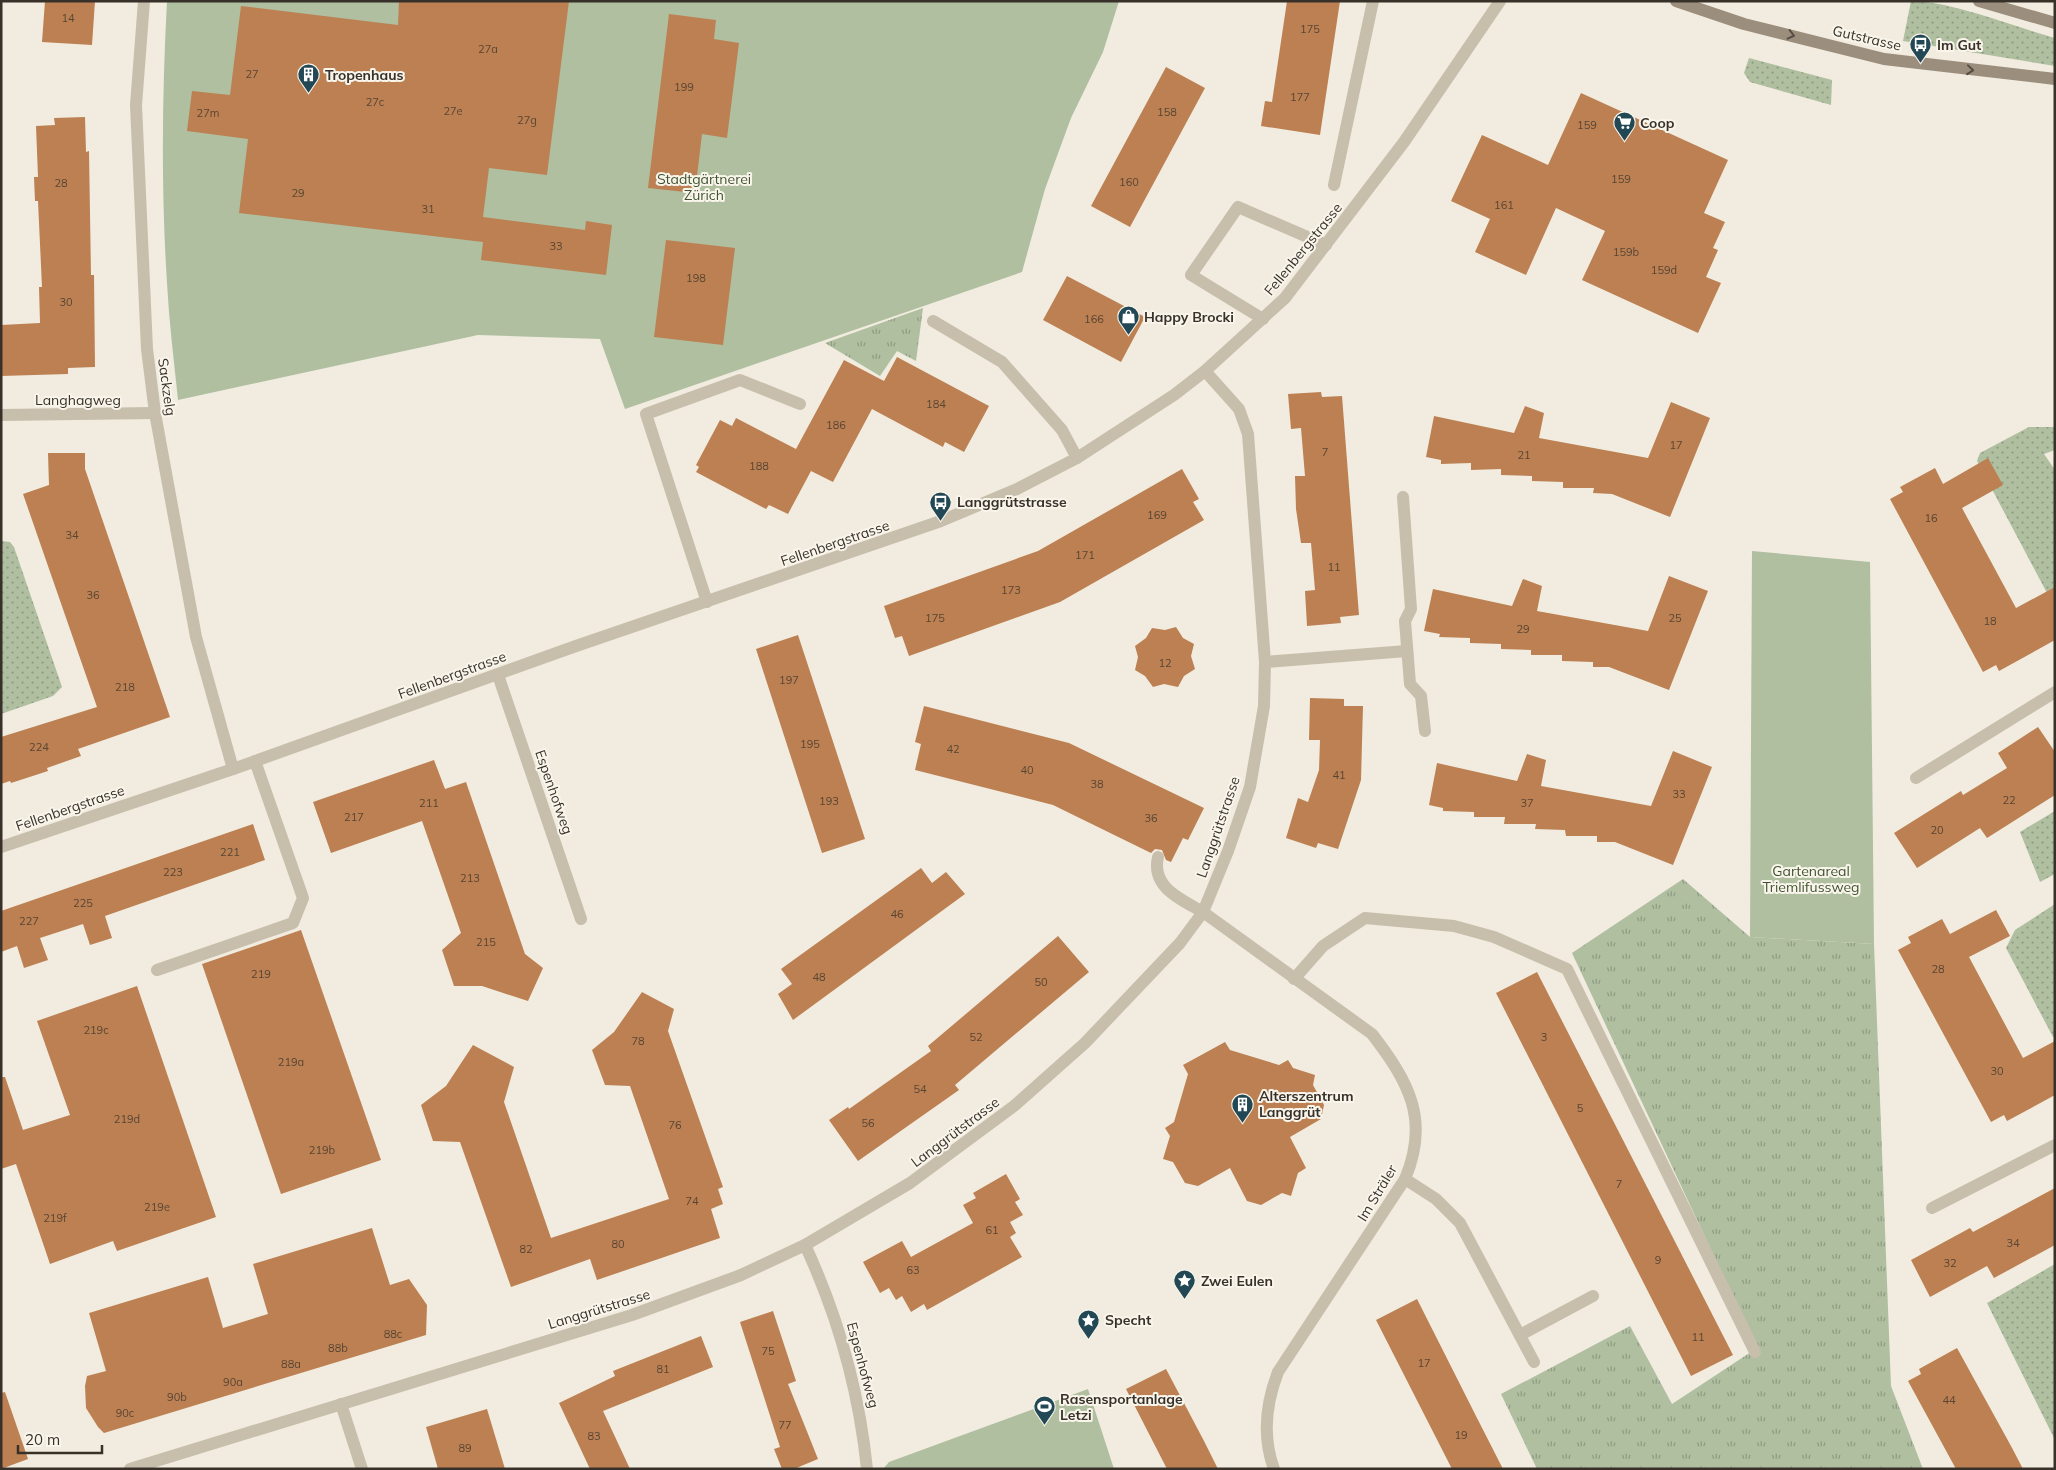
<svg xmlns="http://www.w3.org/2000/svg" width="2056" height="1470" viewBox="0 0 2056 1470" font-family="Mulish,sans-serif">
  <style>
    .grass { fill: url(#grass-dots) }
    .park { fill: url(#park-tufts) }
    .garden { fill: #afbfa0 }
    .building { fill: #bc8052 }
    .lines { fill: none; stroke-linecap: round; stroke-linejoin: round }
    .service { stroke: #c8beac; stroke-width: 12 }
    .minor { stroke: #c8beac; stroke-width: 12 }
    .secondary { stroke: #9c8e7d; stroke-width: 12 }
    .oneway { stroke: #554d43 }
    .labels { text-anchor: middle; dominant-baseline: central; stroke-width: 4; stroke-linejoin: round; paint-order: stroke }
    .number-label { font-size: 11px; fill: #584534 }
    .street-label { font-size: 14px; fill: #37312a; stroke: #f9f5eb }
    .poi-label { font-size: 14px; font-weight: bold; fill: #37312a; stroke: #f9f5eb; text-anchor: start }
    .park-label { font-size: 14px; fill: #3f5330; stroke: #f9f5eb }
  </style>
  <defs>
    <pattern id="grass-dots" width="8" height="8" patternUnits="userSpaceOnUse" patternTransform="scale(1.25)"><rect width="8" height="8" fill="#afbfa0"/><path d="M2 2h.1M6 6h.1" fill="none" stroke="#8f9c83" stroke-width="1.8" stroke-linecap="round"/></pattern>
    <pattern id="park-tufts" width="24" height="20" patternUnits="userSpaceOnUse" patternTransform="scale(1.25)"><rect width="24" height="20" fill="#afbfa0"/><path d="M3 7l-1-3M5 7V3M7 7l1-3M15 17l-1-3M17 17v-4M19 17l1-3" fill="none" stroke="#8f9c83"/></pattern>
  </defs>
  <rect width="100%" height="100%" fill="#f1ecdf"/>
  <g class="grass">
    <path d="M1911,1C1951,1 2015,27 2055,38V66L1903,41Z"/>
    <path d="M1749,58L1832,80L1831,105L1750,82L1744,73Z"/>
    <path d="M2029,427H2055V450L2044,454L2055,470V608L1977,461L1980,453Z"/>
    <path d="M1,541L10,542L14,547L62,687L53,696L1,714Z"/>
    <path d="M2055,811V874L2040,882L2020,832Z"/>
    <path d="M2055,904V1037H2053L2006,948L2015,930Z"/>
    <path d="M2055,1264V1440L1987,1303Z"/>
  </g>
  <g class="park">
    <path d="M923,308L916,361L897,351L880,376L825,343Z"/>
    <path d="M1683,879L1750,937L1874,944L1891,1386L1923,1469H1537L1501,1394L1630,1326L1672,1404L1757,1348L1572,953Z"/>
  </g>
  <g class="garden">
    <path d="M167,1H1119L1103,52L1071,118L1045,189L1022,272L625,409L600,339L478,335L178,400C174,361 169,322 167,283C161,189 162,95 167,1Z"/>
    <path d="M1752,551L1870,562L1874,944L1750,937Z"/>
    <path d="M1088,1389L1114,1469H883L889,1462Z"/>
  </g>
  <g class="building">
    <path d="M45,1H95L92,45L42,42Z"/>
    <path d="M399,1H569L547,175L489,168L483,217L585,230L586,221L612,225L606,275L481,260L483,242L239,213L248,139L187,131L192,91L230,95L241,6L398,25Z"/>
    <path d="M1287,1H1340L1320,135L1261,126L1265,101L1272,102Z"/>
    <path d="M669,14L716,20L714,39L739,43L727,138L702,134L695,193L648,188Z"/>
    <path d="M1166,67L1205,88L1130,227L1091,206Z"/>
    <path d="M1581,93L1728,160L1704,213L1725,222L1713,248L1718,250L1706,277L1721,283L1698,333L1582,280L1605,231L1556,208L1526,275L1475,252L1490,219L1451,201L1482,135L1548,165Z"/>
    <path d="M85,117L86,152L89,151L91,275H94L95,367L68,368V374L1,376V325L40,323L39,287H42L38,201H35L34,177H38L36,126L55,125L54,118Z"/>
    <path d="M666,240L735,248L723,345L654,337Z"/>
    <path d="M1067,276L1145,317L1121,362L1043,320Z"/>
    <path d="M897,357L989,406L964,452L945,442L943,447L872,409L833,482L811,471L788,514L769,505L766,509L696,472L699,467L696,465L720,420L732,426L736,418L796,449L844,360L884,381Z"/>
    <path d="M1321,392L1322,397L1342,396L1359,615L1340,617L1341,623L1307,626L1305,591L1315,590L1311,543H1301L1296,509L1295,476H1305L1301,428L1291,429L1288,394Z"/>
    <path d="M1671,402L1710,418L1670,517L1612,494L1593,493L1594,488H1563V482L1532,481V476L1501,475V469L1471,470V463L1441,464V460L1426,457L1434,416L1514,433L1525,406L1544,413L1539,438L1648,458Z"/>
    <path d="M48,453H85V469L170,717L78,749L81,756L47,768L48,771L11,783L10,781L1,784V737L97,707L23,494L49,485Z"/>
    <path d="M1988,458L2003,485L1962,508L2016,608L2055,587V640L1999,671L1996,665L1983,672L1890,499L1903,492L1900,487L1935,468L1943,484Z"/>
    <path d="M1182,469L1199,499L1193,502L1204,520L1060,602L909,656L902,636L895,638L884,606L1038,551Z"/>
    <path d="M1669,576L1708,591L1669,690L1609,667H1593V662L1562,661V655H1531V650L1501,649V644L1470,643V638L1439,637L1440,634L1424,631L1433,589L1512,606L1523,579L1542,586L1537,611L1648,631Z"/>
    <path d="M1176,627L1183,638L1194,644L1191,656L1195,669L1184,676L1178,687L1164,684L1153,687L1145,676L1135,670L1138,657L1135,646L1146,638L1152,628L1165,630Z"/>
    <path d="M798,635L865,839L822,853L756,649Z"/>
    <path d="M1310,698L1344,699V706H1363L1361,780L1338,849L1318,843L1316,848L1286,838L1298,798L1308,802L1319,770L1320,740H1309Z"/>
    <path d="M924,706L1069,743L1204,808L1188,840L1183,838L1171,862L1166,860L1162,850L1155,849L1151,853L1053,805L915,770L921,744L915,742Z"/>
    <path d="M2038,727L2055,752V795L1987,838L1980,828L1917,868L1894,833L1961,791L1963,795L2007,768L1998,753Z"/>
    <path d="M1673,751L1712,767L1673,865L1615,842H1597V836H1566L1565,830L1535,829L1536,824H1504L1505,817H1474V812L1443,811V808L1429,805L1437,763L1517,781L1527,754L1546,760L1541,786L1651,806Z"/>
    <path d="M434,760L445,789L466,782L525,954L543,968L528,1001L482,986H454L442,950L461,933L422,821L331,853L313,802Z"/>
    <path d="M253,824L265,860L105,916L112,938L90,945L83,924L40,938L48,960L24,968L17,946L1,952V911Z"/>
    <path d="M921,868L932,883L946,872L965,894L793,1020L778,994L792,984L781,969Z"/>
    <path d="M1996,910L2010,936L1969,957L2023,1058L2055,1041V1095L2007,1121L2004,1115L1991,1122L1898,950L1911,943L1908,937L1942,919L1950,934Z"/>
    <path d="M301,930L381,1160L281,1194L202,964Z"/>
    <path d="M1058,936L1089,972L955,1085L959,1090L858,1161L829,1120L848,1107L849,1109L931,1051L928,1046Z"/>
    <path d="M1537,972L1733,1355L1691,1376L1496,993Z"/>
    <path d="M137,986L216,1217L117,1251L113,1241L50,1264L16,1164L1,1169V1077H5L23,1130L70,1115L37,1021Z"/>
    <path d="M642,992L674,1009L668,1031L723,1187L718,1189L723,1204L711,1209L720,1238L597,1280L590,1259L511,1287L460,1142L433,1141L421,1105L446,1086L473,1045L514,1067L504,1102L551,1238L669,1199L630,1086L605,1085L592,1050L614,1032Z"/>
    <path d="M1225,1042L1230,1050L1279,1065L1288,1060L1293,1068L1315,1075L1313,1085L1324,1105L1321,1119L1290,1137L1306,1168L1298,1173L1291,1196L1282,1193L1261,1205L1247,1201L1230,1168L1198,1186L1185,1183L1173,1162L1163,1159L1170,1136L1165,1128L1174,1122L1188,1074L1183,1065Z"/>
    <path d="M1006,1174L1020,1199L1015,1202L1023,1215L1010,1222L1016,1233L1010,1237L1022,1257L927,1310L924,1304L911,1312L902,1296L896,1300L889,1288L880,1293L863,1262L902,1241L911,1257L973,1223L963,1205L976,1198L973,1193Z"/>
    <path d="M2055,1188V1245L1994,1278L1987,1266L1930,1297L1911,1260L1970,1228L1973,1232Z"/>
    <path d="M372,1228L390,1285L409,1279L427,1305L426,1335L104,1433L98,1427L86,1408L85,1386L87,1376L106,1371L89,1313L208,1277L223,1328L268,1314L253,1264Z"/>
    <path d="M1417,1299L1477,1418L1503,1469H1452L1376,1320Z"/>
    <path d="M773,1311L796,1381L788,1384L818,1459L794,1469H782L774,1449L780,1447L740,1322Z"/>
    <path d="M701,1336L713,1367L603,1411L630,1469H590L559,1403L615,1376L613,1371Z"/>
    <path d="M1957,1348L2011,1446L2023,1469H1956L1908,1381L1921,1374L1919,1369Z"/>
    <path d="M1166,1369L1204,1441L1218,1469H1167L1126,1389Z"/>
    <path d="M5,1392L28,1459L1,1469V1393Z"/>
    <path d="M487,1409L505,1469H438L426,1427Z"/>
  </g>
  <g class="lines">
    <g class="service">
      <path d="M1334,185L1373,1"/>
      <path d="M1263,319L1191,275L1238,207L1326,245"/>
      <path d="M933,321L1002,362L1062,430L1077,458"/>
      <path d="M1403,497L1411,609L1405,621L1410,684L1421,696L1425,731"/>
      <path d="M707,602L646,414L740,380L800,404"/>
      <path d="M1265,662L1407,651"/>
      <path d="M498,675L581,919"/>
      <path d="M1916,778L2055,692"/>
      <path d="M1158,857C1151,887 1180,899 1203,912"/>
      <path d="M157,970L293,923L303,898L255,761"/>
      <path d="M1294,979L1323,946L1365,918L1454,926L1494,937L1567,969L1755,1352"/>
      <path d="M1405,1179L1436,1199L1460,1223L1534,1362"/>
      <path d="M1932,1208L2055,1145"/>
      <path d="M805,1245C838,1316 859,1391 867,1469"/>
      <path d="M1520,1335L1593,1296"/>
      <path d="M341,1404L362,1469"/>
    </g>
    <g class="minor">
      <path d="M144,1L136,105L147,349L155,413L196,637L233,769"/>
      <path d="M1,415L155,413"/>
      <path d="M1,847L233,769L576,646L941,521L1017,489L1077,458L1174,395L1205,371L1285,298L1404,142L1500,1"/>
      <path d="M1203,912L1372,1034C1409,1082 1430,1120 1405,1179L1278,1372C1266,1403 1262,1436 1274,1469"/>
      <path d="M130,1469L632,1315L741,1275L805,1245L910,1183L1014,1106L1085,1043L1180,943L1203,912L1228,851L1250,787L1264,706L1265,662L1248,434L1239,409L1205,371"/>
    </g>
    <g class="secondary">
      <path d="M1676,1L1744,24L1884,59L2055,79"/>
      <path d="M1979,1L2055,23"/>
    </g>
  </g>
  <defs><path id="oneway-chevron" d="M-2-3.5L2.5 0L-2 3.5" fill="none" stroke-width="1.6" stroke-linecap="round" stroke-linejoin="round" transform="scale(1.25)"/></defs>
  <g class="oneway">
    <use href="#oneway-chevron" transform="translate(1791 35) rotate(14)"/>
    <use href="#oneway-chevron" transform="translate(1970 70) rotate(6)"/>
  </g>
  <defs>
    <symbol id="bus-pin" viewBox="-11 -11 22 30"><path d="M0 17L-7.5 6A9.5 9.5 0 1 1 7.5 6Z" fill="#234855" stroke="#f9f5eb"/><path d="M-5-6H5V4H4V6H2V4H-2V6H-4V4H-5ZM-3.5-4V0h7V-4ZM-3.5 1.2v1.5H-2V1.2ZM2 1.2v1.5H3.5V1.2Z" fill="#fff"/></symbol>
    <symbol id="building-pin" viewBox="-11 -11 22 30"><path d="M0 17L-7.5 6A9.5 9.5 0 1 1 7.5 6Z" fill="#234855" stroke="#f9f5eb"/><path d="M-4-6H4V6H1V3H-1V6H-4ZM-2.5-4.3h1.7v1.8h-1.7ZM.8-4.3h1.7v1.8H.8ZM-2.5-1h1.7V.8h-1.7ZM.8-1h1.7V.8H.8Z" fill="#fff"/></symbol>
    <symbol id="supermarket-pin" viewBox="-11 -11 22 30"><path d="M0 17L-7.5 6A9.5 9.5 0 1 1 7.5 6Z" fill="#234855" stroke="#f9f5eb"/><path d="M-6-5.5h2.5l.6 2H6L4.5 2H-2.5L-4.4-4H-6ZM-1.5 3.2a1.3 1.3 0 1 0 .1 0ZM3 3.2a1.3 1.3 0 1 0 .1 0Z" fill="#fff"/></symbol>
    <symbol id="shop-pin" viewBox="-11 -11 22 30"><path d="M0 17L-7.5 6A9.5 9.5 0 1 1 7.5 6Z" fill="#234855" stroke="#f9f5eb"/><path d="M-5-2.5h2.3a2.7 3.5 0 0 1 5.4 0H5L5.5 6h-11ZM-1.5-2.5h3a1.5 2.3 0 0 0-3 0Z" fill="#fff"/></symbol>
    <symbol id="sight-pin" viewBox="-11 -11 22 30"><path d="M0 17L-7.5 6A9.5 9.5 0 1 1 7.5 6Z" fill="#234855" stroke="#f9f5eb"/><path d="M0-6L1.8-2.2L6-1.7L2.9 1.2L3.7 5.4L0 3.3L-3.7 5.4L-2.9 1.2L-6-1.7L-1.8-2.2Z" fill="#fff"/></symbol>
    <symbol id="stadium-pin" viewBox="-11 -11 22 30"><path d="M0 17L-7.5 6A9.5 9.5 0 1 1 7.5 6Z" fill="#234855" stroke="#f9f5eb"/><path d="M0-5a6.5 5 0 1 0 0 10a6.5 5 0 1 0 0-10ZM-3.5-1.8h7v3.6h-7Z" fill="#fff"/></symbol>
  </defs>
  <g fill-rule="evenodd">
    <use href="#bus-pin" x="1908" y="32" width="25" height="34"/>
    <use href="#building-pin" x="296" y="62" width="25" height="34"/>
    <use href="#supermarket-pin" x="1612" y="110" width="25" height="34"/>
    <use href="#shop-pin" x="1116" y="304" width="25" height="34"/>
    <use href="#bus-pin" x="928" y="490" width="25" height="34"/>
    <use href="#building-pin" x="1230" y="1092" width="25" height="34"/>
    <use href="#sight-pin" x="1172" y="1268" width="25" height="34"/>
    <use href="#sight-pin" x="1076" y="1308" width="25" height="34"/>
    <use href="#stadium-pin" x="1032" y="1394" width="25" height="34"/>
  </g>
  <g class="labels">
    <g class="number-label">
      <text x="68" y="18">14</text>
      <text x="1310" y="29">175</text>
      <text x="488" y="49">27a</text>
      <text x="252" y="74">27</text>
      <text x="684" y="87">199</text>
      <text x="1300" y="97">177</text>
      <text x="375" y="102">27c</text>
      <text x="453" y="111">27e</text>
      <text x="1167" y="112">158</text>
      <text x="208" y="113">27m</text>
      <text x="527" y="120">27g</text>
      <text x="1587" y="125">159</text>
      <text x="1621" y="179">159</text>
      <text x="1129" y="182">160</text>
      <text x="61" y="183">28</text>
      <text x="298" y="193">29</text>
      <text x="1504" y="205">161</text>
      <text x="428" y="209">31</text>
      <text x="556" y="246">33</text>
      <text x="1626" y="252">159b</text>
      <text x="1664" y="270">159d</text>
      <text x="696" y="278">198</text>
      <text x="66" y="302">30</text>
      <text x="1094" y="319">166</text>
      <text x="936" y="404">184</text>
      <text x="836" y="425">186</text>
      <text x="1676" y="445">17</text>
      <text x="1325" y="452">7</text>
      <text x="1524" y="455">21</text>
      <text x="759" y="466">188</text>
      <text x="1157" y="515">169</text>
      <text x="1931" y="518">16</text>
      <text x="72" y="535">34</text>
      <text x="1085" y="555">171</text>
      <text x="1334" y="567">11</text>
      <text x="1011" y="590">173</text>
      <text x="93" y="595">36</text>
      <text x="935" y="618">175</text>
      <text x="1675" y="618">25</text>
      <text x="1990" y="621">18</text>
      <text x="1523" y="629">29</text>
      <text x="1165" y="663">12</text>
      <text x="789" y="680">197</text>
      <text x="125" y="687">218</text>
      <text x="810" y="744">195</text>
      <text x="39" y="747">224</text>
      <text x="953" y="749">42</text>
      <text x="1027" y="770">40</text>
      <text x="1339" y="775">41</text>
      <text x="1097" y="784">38</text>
      <text x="1679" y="794">33</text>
      <text x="2009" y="800">22</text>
      <text x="829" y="801">193</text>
      <text x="429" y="803">211</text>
      <text x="1527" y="803">37</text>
      <text x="354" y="817">217</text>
      <text x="1151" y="818">36</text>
      <text x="1937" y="830">20</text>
      <text x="230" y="852">221</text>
      <text x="173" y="872">223</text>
      <text x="470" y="878">213</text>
      <text x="83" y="903">225</text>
      <text x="897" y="914">46</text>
      <text x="29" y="921">227</text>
      <text x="486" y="942">215</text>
      <text x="1938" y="969">28</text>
      <text x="261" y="974">219</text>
      <text x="819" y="977">48</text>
      <text x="1041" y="982">50</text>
      <text x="96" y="1030">219c</text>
      <text x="976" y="1037">52</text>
      <text x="1544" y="1037">3</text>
      <text x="638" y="1041">78</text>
      <text x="291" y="1062">219a</text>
      <text x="1997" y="1071">30</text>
      <text x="920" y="1089">54</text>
      <text x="1580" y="1108">5</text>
      <text x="127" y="1119">219d</text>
      <text x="868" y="1123">56</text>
      <text x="675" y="1125">76</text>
      <text x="322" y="1150">219b</text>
      <text x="1619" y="1184">7</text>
      <text x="692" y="1201">74</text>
      <text x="157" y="1207">219e</text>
      <text x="55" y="1218">219f</text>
      <text x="992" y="1230">61</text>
      <text x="2013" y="1243">34</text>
      <text x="618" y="1244">80</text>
      <text x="526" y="1249">82</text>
      <text x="1658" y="1260">9</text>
      <text x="1950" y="1263">32</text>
      <text x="913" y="1270">63</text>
      <text x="393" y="1334">88c</text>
      <text x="1698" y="1337">11</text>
      <text x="338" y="1348">88b</text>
      <text x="768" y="1351">75</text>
      <text x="1424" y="1363">17</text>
      <text x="291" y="1364">88a</text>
      <text x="663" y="1369">81</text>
      <text x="233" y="1382">90a</text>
      <text x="177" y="1397">90b</text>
      <text x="1949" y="1400">44</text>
      <text x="125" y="1413">90c</text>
      <text x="785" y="1425">77</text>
      <text x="1461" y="1435">19</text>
      <text x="594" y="1436">83</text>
      <text x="465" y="1448">89</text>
    </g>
    <g class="street-label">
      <text transform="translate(1867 38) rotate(13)">Gutstrasse</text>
      <text transform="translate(1303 249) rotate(-51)">Fellenbergstrasse</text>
      <text transform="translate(167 387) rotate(82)">Sackzelg</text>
      <text x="78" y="400">Langhagweg</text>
      <text transform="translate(835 543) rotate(-19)">Fellenbergstrasse</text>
      <text transform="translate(452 675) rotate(-20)">Fellenbergstrasse</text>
      <text transform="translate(554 792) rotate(71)">Espenhofweg</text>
      <text transform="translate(70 808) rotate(-19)">Fellenbergstrasse</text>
      <text transform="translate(1218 827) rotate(-71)">Langgrütstrasse</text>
      <text transform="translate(955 1132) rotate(-37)">Langgrütstrasse</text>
      <text transform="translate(1377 1193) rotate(-59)">Im Sträler</text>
      <text transform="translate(599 1309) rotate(-17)">Langgrütstrasse</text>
      <text transform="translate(863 1365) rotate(75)">Espenhofweg</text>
    </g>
    <g class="poi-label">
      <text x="1937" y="45">Im Gut</text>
      <text x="325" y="75">Tropenhaus</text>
      <text x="1640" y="123">Coop</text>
      <text x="1144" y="317">Happy Brocki</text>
      <text x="957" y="502">Langgrütstrasse</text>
      <text x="1259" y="1096">Alterszentrum<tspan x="1259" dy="16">Langgrüt</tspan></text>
      <text x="1201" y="1281">Zwei Eulen</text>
      <text x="1105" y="1320">Specht</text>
      <text x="1060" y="1399">Rasensportanlage<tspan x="1060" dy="16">Letzi</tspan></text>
    </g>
    <g class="park-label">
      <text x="704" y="179">Stadtgärtnerei<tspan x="704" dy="16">Zürich</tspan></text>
      <text x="1811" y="871">Gartenareal<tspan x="1811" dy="16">Triemlifussweg</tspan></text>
    </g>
  </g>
  <rect width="2056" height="1470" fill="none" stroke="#37312a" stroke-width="5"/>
  <path d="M18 1445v8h84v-8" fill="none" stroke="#37312a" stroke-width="2.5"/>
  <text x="25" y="1445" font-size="15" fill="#37312a" stroke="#f9f5eb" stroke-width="4" paint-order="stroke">20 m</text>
</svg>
